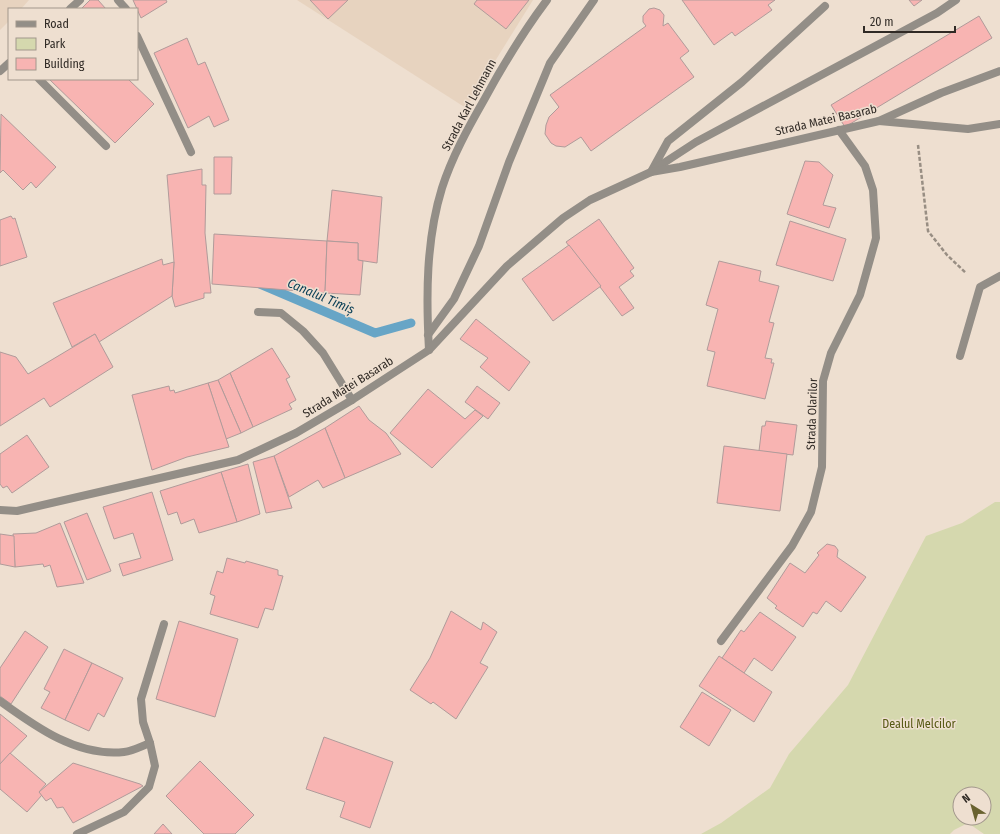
<svg xmlns="http://www.w3.org/2000/svg" width="1000" height="834" viewBox="0 0 1000 834" font-family="'Fira Sans Condensed',sans-serif">
  <style>
    .built { fill: #e7d3bf }
    .green { fill: #d5d8ae; fill-rule: evenodd }
    .lines { fill: none; stroke-linecap: round; stroke-linejoin: round }
    .stream { stroke: #67a5c6; stroke-width: 9 }
    .building { fill: #f8b4b2; stroke: #b09b9a }
    .path { stroke: #988e83; stroke-width: 2.5; stroke-dasharray: 4 2; stroke-linecap: butt }
    .service { stroke: #938e87; stroke-width: 8 }
    .minor { stroke: #938e87; stroke-width: 8 }
    .labels { text-anchor: middle; dominant-baseline: central; stroke-width: 3; stroke-linejoin: round; paint-order: stroke }
    .street-label { font-size: 12px; fill: #302a25; stroke: #eedfd0 }
    .park-label { font-size: 12px; fill: #585a15; stroke: #eedfd0 }
    .water-label { font-size: 13px; font-style: italic; fill: #073d55; stroke: #eedfd0 }
  </style>
  <rect width="100%" height="100%" fill="#eedfd0"/>
  <g class="built">
    <path d="M0,0H29L21,9H9V21L0,30Z"/>
    <path d="M297,0H533L466,108Z"/>
  </g>
  <path class="green" d="M995,502H1000V834H984L968,823L954,830L950,834H701L721,823L770,788L789,754L848,685L926,536L962,523ZM960,794H984V818H960Z"/>
  <g class="lines">
    <path class="stream" d="M260,284L375,333L411,323"/>
  </g>
  <g class="building">
    <path d="M90,0H98L106,9H81Z"/>
    <path d="M133,0H166L167,2L141,18Z"/>
    <path d="M310,0H348L328,19Z"/>
    <path d="M477,0H529L506,29L474,4Z"/>
    <path d="M682,0H775L768,5L772,10L735,36L732,32L714,45Z"/>
    <path d="M909,0H922L914,6Z"/>
    <path d="M654,8L660,10L664,15L663,26L668,23L689,51L680,58L694,77L591,151L581,137L565,147L556,146L551,143L545,134L546,125L549,117L559,107L550,95L646,26L643,22V16L649,9Z"/>
    <path d="M979,16L992,38L845,127L831,105Z"/>
    <path d="M187,38L198,65L205,62L229,120L214,127L209,116L188,128L154,53Z"/>
    <path d="M49,79H128L154,104L115,143Z"/>
    <path d="M1,114L56,167L36,188L31,182L23,190L3,170L0,173Z"/>
    <path d="M214,157H232L231,194H214Z"/>
    <path d="M805,161L819,162L833,175L823,205L836,208L829,228L787,214Z"/>
    <path d="M202,169V185H206L205,233L211,293H204V298L175,307L172,296L174,262L167,175Z"/>
    <path d="M332,190L382,197L377,263L358,260V243L327,241Z"/>
    <path d="M11,216L13,219L15,218L27,257L0,266V220Z"/>
    <path d="M599,219L634,268L630,271L634,276L619,287L634,308L622,316L566,242Z"/>
    <path d="M790,221L846,239L833,281L776,265Z"/>
    <path d="M214,234L327,241L325,293L212,284Z"/>
    <path d="M327,241L358,243V260L363,261L360,295L325,293Z"/>
    <path d="M569,245L601,286L553,321L522,279Z"/>
    <path d="M162,259L163,265L174,262L172,296L99,342L95,334L72,347L53,303Z"/>
    <path d="M719,261L761,271L759,281L779,286L769,322L774,323L765,358L772,359L771,363H774L765,399L707,386L715,352L707,350L718,309L706,305Z"/>
    <path d="M476,319L530,362L509,391L480,367L488,358L460,339Z"/>
    <path d="M95,334L113,367L50,407L44,398L0,426V352L16,357L28,374Z"/>
    <path d="M272,348L290,377L286,379L296,400L289,404L292,409L253,427L230,373Z"/>
    <path d="M230,373L253,427L241,433L218,380Z"/>
    <path d="M218,380L241,433L226,439L208,383Z"/>
    <path d="M208,383L229,447L187,457L152,470L132,395L169,386L170,391L174,390L175,393Z"/>
    <path d="M477,386L500,403L488,419L465,402Z"/>
    <path d="M428,389L465,419L475,410L483,416L432,468L390,433Z"/>
    <path d="M359,406L369,420L386,433L401,454L345,478L325,428Z"/>
    <path d="M766,421L797,425L793,455L759,451L762,426H765Z"/>
    <path d="M325,428L345,478L323,488L318,480L289,497L274,456Z"/>
    <path d="M27,435L49,467L12,493L7,486L3,488L0,484V454Z"/>
    <path d="M724,446L787,454L780,511L717,503Z"/>
    <path d="M274,456L292,508L266,513L253,462Z"/>
    <path d="M248,464L260,514L237,522L221,472Z"/>
    <path d="M221,472L237,522L199,533L194,519L181,524L177,512L168,515L160,491Z"/>
    <path d="M152,492L173,560L123,576L119,564L141,558L133,533L114,539L103,507Z"/>
    <path d="M87,513L111,571L87,580L64,522Z"/>
    <path d="M60,523L84,583L57,587L50,565L44,567L43,564L15,567L13,534L36,533Z"/>
    <path d="M0,534L14,536L15,567L0,564Z"/>
    <path d="M827,544L835,546L838,550L837,557L866,577L841,612L826,601L817,614L813,612L803,627L775,608L777,606L767,598L790,563L805,573L819,555L817,553Z"/>
    <path d="M227,558L245,563L246,561L278,570V575L283,576L273,610L265,608L258,628L210,614L215,596L210,594L217,571L223,573Z"/>
    <path d="M451,611L481,630L483,622L497,632L480,663L488,667L456,719L433,702L431,704L410,690L430,658Z"/>
    <path d="M760,612L796,637L772,671L754,658L744,673L722,658L741,630L744,632Z"/>
    <path d="M179,621L238,639L215,717L156,699Z"/>
    <path d="M25,631L48,647L11,704L0,696V668Z"/>
    <path d="M64,649L92,663L65,720L41,708L50,692L44,689Z"/>
    <path d="M719,656L772,692L754,722L699,686Z"/>
    <path d="M92,663L123,678L104,717L98,713L89,731L65,720Z"/>
    <path d="M702,692L731,710L709,746L680,727Z"/>
    <path d="M0,714L27,736L0,764Z"/>
    <path d="M324,737L393,762L370,828L340,817L345,802L306,789Z"/>
    <path d="M10,753L46,784L39,792L42,795L27,812L0,789V764Z"/>
    <path d="M200,761L254,815L235,834H204L166,796Z"/>
    <path d="M73,763L140,784L143,786L73,823L63,807L57,808L51,798L46,801L39,792Z"/>
    <path d="M163,824L172,834H154Z"/>
  </g>
  <g class="lines">
    <path class="path" d="M918,145L928,231L947,255L966,273"/>
    <g class="service">
      <path d="M118,0L126,9"/>
      <path d="M70,9L80,0"/>
      <path d="M137,36L191,152"/>
      <path d="M0,71L9,63"/>
      <path d="M39,79L106,146"/>
      <path d="M879,121L968,129L1000,124"/>
      <path d="M651,172L668,141L742,82L825,6"/>
      <path d="M258,312L281,313L303,331L323,353L352,400"/>
      <path d="M428,335L454,299L479,246L509,162L550,63L594,0"/>
      <path d="M960,356L980,287L1000,276"/>
    </g>
    <g class="minor">
      <path d="M653,170L696,142L937,13L956,0"/>
      <path d="M429,350C426,296 426,240 442,188C452,157 468,128 484,100C503,65 523,32 547,0"/>
      <path d="M0,510L17,511L238,460L296,433L352,400L429,350L507,266L563,218L590,200L651,172L680,167L879,121L941,93L1000,71"/>
      <path d="M721,641L792,546L811,512L822,467L823,381L831,353L860,295L876,238L873,190L865,166L839,130"/>
      <path d="M0,701C36,727 77,757 124,752C133,751 142,746 150,743"/>
      <path d="M77,834L124,812L149,787L155,766L150,743L143,722L141,699L164,624"/>
    </g>
  </g>
  <g class="labels">
    <g class="street-label">
      <text transform="translate(469 105) rotate(-62)">Strada Karl Lehmann</text>
      <text transform="translate(826 120) rotate(-13)">Strada Matei Basarab</text>
      <text transform="translate(348 387) rotate(-32)">Strada Matei Basarab</text>
      <text transform="translate(812 414) rotate(-88)">Strada Olarilor</text>
    </g>
    <g class="park-label">
      <text x="919" y="724">Dealul Melcilor</text>
    </g>
    <g class="water-label">
      <text transform="translate(321 296) rotate(23)">Canalul Timiș</text>
    </g>
  </g>
  <rect x="8" y="8" width="130" height="72" fill="#eedfd0" stroke="#a2978c"/>
  <rect x="16" y="21" width="20" height="6" fill="#938e87" stroke="#a2978c"/>
  <text x="44" y="28" font-size="12" fill="#302a25">Road</text>
  <rect x="16" y="38" width="20" height="12" fill="#d5d8ae" stroke="#a2978c"/>
  <text x="44" y="48" font-size="12" fill="#302a25">Park</text>
  <rect x="16" y="58" width="20" height="12" fill="#f8b4b2" stroke="#a2978c"/>
  <text x="44" y="68" font-size="12" fill="#302a25">Building</text>
  <g transform="translate(972 806) rotate(323)"><circle r="19" fill="#eedfd0" stroke="#a2978c"/>
  <path d="M0-3L7 15L0 10L-7 15Z" fill="#69622f"/>
  <text y="-6" font-size="11" font-weight="bold" text-anchor="middle" fill="#302a25">N</text>
  </g>
  <path d="M864 26v6h91v-6" fill="none" stroke="#302a25" stroke-width="2"/>
  <text x="870" y="26" font-size="12" fill="#302a25" stroke="#eedfd0" stroke-width="3" paint-order="stroke">20 m</text>
</svg>
